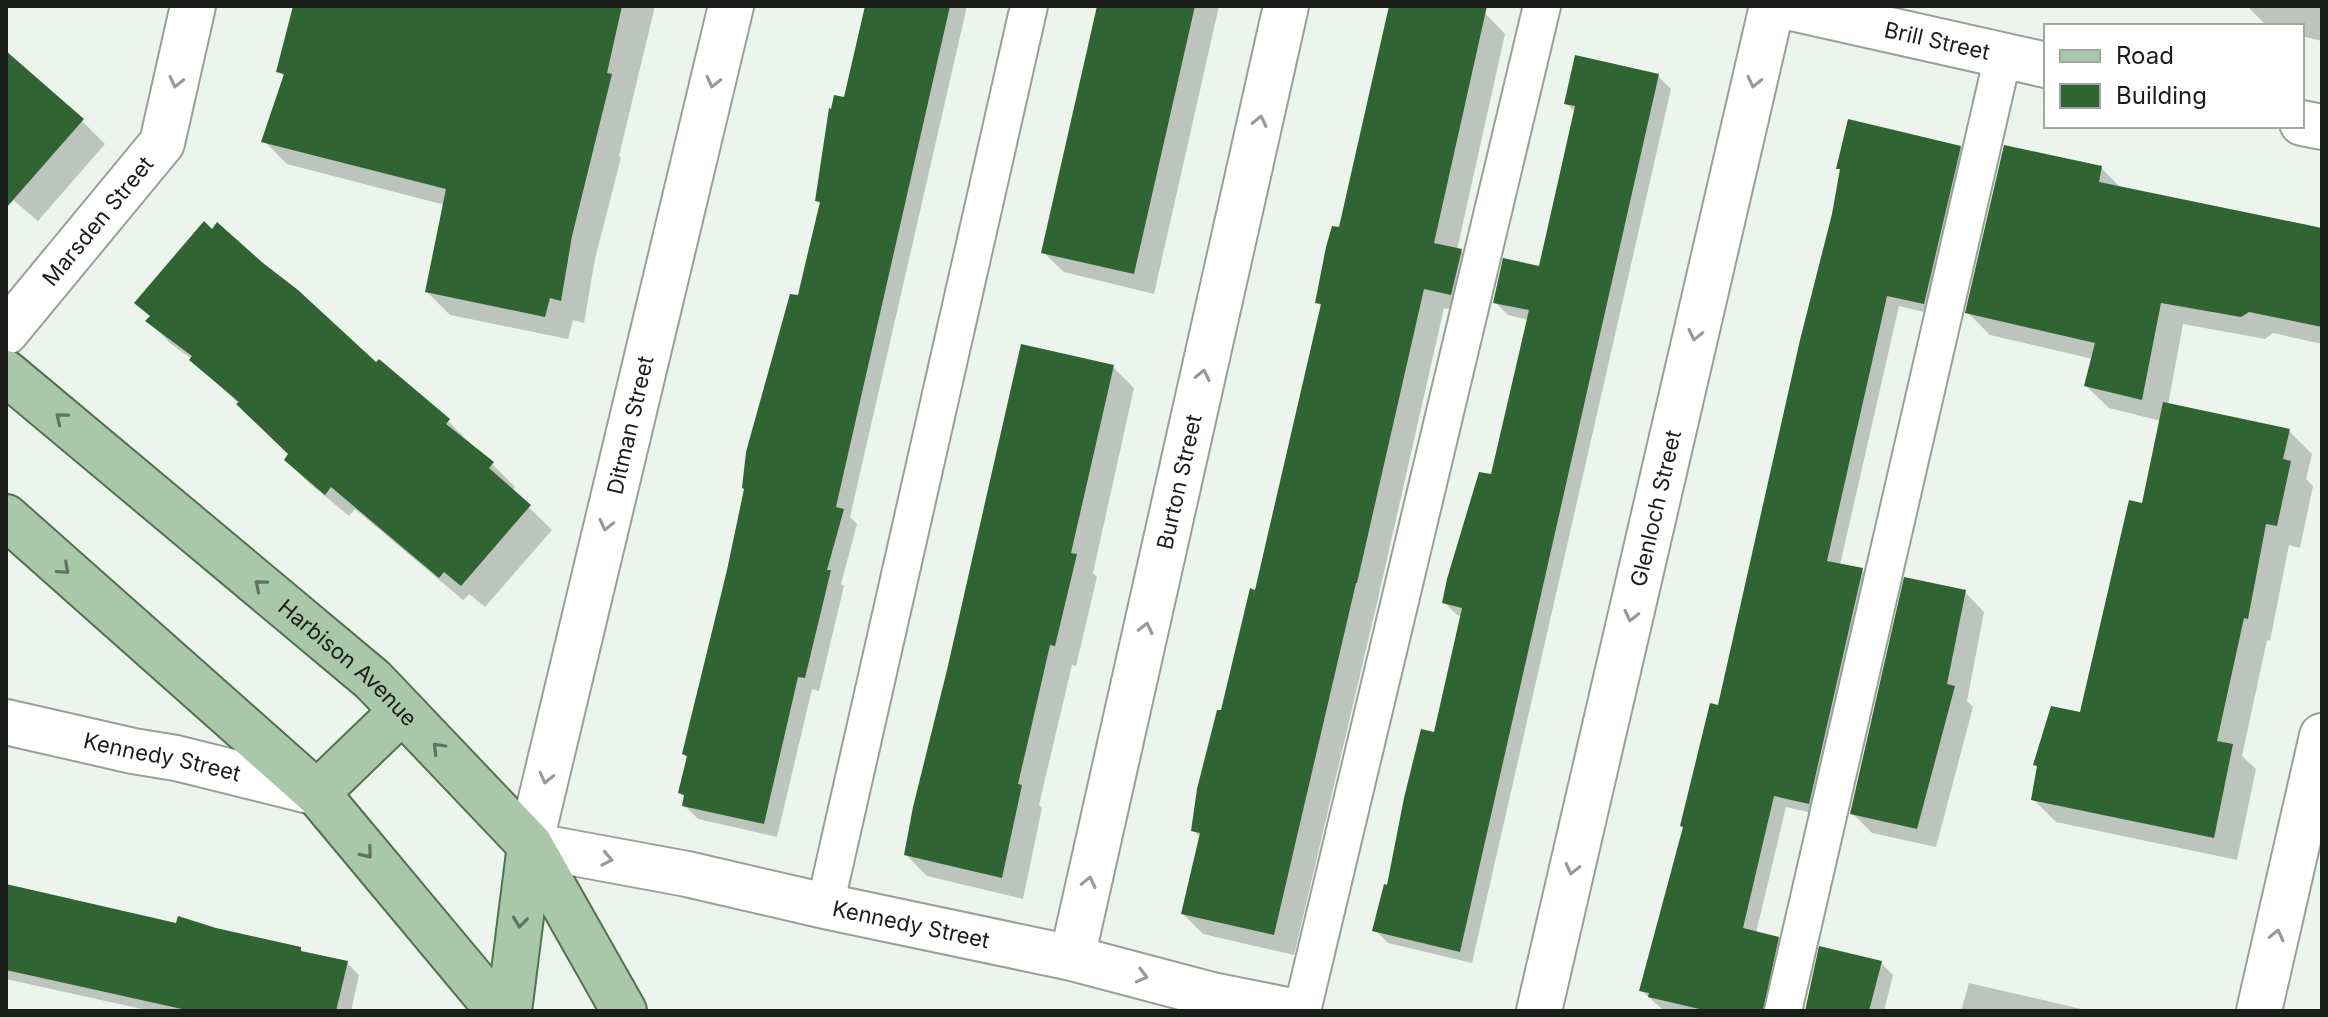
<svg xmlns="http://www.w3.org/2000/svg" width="2328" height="1017" viewBox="0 0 2328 1017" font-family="Inter,sans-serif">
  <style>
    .shadow { fill: #0003 }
    .building { fill: #306432 }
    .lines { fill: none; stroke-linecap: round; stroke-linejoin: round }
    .lane-casing { stroke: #99a098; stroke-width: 40 }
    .street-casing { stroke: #99a098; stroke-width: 48 }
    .primary-casing { stroke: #517351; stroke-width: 48 }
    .lane { stroke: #fff; stroke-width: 36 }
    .street { stroke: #fff; stroke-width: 44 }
    .primary { stroke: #a9c7a9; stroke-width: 44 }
    .oneway { stroke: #989998 }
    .oneway2 { stroke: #627262 }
    .labels { text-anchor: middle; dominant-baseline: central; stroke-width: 8; stroke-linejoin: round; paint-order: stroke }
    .street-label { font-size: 22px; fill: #1a1d1a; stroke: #fff }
  </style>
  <rect width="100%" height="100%" fill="#edf4ed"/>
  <g class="shadow">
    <path d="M297,6H655L619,156L621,158L595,259L584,323L573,320L568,339L450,315L427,292L445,205L287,164L264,141L285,78L279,71Z"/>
    <path d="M867,6H967L850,517L857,524L841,584L844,586L819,691L812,689L777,837L698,819L684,805L686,798L680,793L688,758L684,754L800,298L821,204L817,200L846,100Z"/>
    <path d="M1099,6H1219L1154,294L1064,272L1043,252Z"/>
    <path d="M1391,6H1451L1485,13L1505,34L1457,250L1461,251L1482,271L1472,314L1444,308L1377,603L1294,955L1203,934L1183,914L1201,838L1193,830L1256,592L1322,307L1317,302L1340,229Z"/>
    <path d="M2247,6H2322V41L2302,36V26H2267Z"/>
    <path d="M6,54L82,121L105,144L38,221L13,200L11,203L6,198Z"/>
    <path d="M1658,76L1671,89L1472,963L1388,943L1375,930L1435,734L1462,616L1457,615L1444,602L1493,476L1529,320L1508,315L1495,302L1541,268L1576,113L1566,103Z"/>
    <path d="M1960,148L1972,160L1936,315L1899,306L1840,565L1862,570L1874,582L1821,815L1786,807L1756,933L1778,938L1790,950L1776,1011H1672L1662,1009L1642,991L1720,707L1842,172L1838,168Z"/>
    <path d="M2101,168L2122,189L2322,231V344L2273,333L2265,339L2183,324L2168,405L2289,431L2312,454L2306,479L2313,486L2300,548L2289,545L2270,641L2267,640L2242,756L2256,769L2237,860L2056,822L2033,799L2039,768L2035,764L2082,715L2144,506L2161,421L2109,408L2086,386L2093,359L1990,335L1968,313Z"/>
    <path d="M136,303L376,365L448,421L471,444L470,446L492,464L515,487L512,491L552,530L485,607L469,594L463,600L355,509L349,516L309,483L286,460L291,454L192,359L171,344L148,321L152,318Z"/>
    <path d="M1113,367L1134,388L1093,573L1097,577L1076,666L1072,665L1039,805L1042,808L1023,899L927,876L906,855Z"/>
    <path d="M1965,592L1984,612L1967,701L1973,707L1936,847L1872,833L1852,813Z"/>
    <path d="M6,885L178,926L300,949L305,954L347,963L359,975L351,1011H151L6,979Z"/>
    <path d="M1881,963L1893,975L1884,1011H1807Z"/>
    <path d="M1969,983L2090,1011H1961Z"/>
  </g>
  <g class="building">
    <path d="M293,6H622L607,73L612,74L572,236L561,301L550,298L545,317L425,292L446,189L261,142L284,74L276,72Z"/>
    <path d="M865,6H950L836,507L844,509L827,570H831L805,678L798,677L764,824L682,806L684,795L678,793L687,756L682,754L727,570L744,489L742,488L746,452L790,294L798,295L809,248L820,202L815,201L829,108L831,109L834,95L844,97Z"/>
    <path d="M1097,6H1195L1134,274L1041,253Z"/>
    <path d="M1389,6H1487L1434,243L1462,249L1451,295L1424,289L1357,583H1356L1274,935L1181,914L1200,833L1191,831L1197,789L1217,710H1221L1250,588L1255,590L1321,304L1315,303L1326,247L1332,226L1339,227Z"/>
    <path d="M6,51L84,119L6,208Z"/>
    <path d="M1575,55L1659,74L1460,952L1372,931L1384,884L1387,885L1404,798L1421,729L1434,732L1462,608L1442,603L1447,579L1479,472L1491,474L1529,310L1493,303L1503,258L1539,266L1575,106L1564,104Z"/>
    <path d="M1848,119L1961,146L1924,304L1887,296L1827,561L1863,568L1809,804L1774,796L1743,928L1779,937L1763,1011H1708L1648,997L1649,993L1639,991L1683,827L1680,826L1710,703L1718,705L1800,340L1832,214L1840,169H1836Z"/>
    <path d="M2004,145L2102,166L2099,182L2322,228V327L2249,312L2241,317L2161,303L2142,400L2084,386L2095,343L1965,313Z"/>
    <path d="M204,221L212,229L217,222L263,263L298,290L376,362L379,359L450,419L446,424L494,462L489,468L531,505L461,586L444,572L439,578L331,487L325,495L284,460L288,454L236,404L239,402L189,360L192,356L145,321L150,316L134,303Z"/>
    <path d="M1021,344L1114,365L1071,553L1077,554L1055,646L1050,645L1029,737L1018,784L1022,785L1002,878L904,855L913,807L947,670Z"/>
    <path d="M2163,402L2290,429L2283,459L2291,461L2277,526L2266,524L2248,619L2244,618L2217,741L2233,744L2214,838L2031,800L2037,766L2033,765L2051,706L2080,712L2129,500L2142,503Z"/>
    <path d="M1904,577L1966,590L1947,684L1955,686L1917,829L1850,814Z"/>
    <path d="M6,884L176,923L178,916L216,928L301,947V951L348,961L336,1011H191L6,970Z"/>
    <path d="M1819,946L1882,961L1869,1011H1805Z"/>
  </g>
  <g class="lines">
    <defs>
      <g id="lane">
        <path d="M825,906L1029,6"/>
        <path d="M1302,1011L1542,6"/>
        <path d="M1783,1011L2003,56"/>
      </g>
      <g id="street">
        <path id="s1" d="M731,6L530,845L687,874L825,906L1072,958L1212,995L1292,1011"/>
        <path id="s2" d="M1783,6L2046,65"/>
        <path d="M2302,123L2322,127"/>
        <path id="s3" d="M6,332L162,143L193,6"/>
        <path id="s4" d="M6,722L133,751L176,758L317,793"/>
        <path id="s5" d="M1072,958L1286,6"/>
        <path id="s6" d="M1539,1011L1772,6"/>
        <path d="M2259,1011L2322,736"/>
      </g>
      <g id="primary">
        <path id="s7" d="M6,373L373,680L530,845L624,1011"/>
        <path d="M6,517L317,793L499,1011"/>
        <path d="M317,793L402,711"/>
        <path d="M509,1011L530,845"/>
      </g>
    </defs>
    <use href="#lane" class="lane-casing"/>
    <use href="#street" class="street-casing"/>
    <use href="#primary" class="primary-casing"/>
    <use href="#lane" class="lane"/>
    <use href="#street" class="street"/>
    <use href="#primary" class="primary"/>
  </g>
  <defs><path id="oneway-chevron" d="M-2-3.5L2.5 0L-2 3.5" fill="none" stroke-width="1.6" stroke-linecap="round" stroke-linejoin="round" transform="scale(2)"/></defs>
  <g class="oneway">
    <use href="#oneway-chevron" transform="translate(176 82) rotate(103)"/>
    <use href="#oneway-chevron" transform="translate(713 82) rotate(103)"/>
    <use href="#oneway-chevron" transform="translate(1754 82) rotate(103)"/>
    <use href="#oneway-chevron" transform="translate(1260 121) rotate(-77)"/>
    <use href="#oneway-chevron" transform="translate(1695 335) rotate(103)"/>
    <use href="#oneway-chevron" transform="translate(1203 375) rotate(-77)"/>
    <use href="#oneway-chevron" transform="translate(606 525) rotate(103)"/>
    <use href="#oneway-chevron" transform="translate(1631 616) rotate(103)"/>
    <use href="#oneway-chevron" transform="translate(1146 628) rotate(-77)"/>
    <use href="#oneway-chevron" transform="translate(546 778) rotate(104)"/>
    <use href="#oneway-chevron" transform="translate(607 859) rotate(11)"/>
    <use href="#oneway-chevron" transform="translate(1572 869) rotate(103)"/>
    <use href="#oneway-chevron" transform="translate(1089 882) rotate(-77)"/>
    <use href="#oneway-chevron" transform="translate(2277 935) rotate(-77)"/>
    <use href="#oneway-chevron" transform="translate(1142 976) rotate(15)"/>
  </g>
  <g class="oneway2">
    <use href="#oneway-chevron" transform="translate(61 418) rotate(-140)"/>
    <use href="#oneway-chevron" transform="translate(64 569) rotate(42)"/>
    <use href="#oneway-chevron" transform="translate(260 585) rotate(-140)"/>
    <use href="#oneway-chevron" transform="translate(438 748) rotate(-134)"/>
    <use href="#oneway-chevron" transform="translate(367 853) rotate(50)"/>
    <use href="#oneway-chevron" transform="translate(520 922) rotate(97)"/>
  </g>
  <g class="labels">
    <g class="street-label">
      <text stroke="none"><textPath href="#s2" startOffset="158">Brill Street</textPath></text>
      <text stroke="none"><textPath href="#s3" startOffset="144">Marsden Street</textPath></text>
      <text transform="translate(630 425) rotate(-77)">Ditman Street</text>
      <text stroke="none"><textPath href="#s5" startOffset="488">Burton Street</textPath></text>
      <text stroke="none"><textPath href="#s6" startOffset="516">Glenloch Street</textPath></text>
      <text stroke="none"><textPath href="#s7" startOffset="448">Harbison Avenue</textPath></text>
      <text stroke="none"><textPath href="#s4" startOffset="160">Kennedy Street</textPath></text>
      <text stroke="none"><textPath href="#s1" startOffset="1252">Kennedy Street</textPath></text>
    </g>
  </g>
  <rect width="2328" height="1017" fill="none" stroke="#1a1d1a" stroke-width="16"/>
  <rect x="2044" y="24" width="260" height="104" fill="#ffffff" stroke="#a3a5a3" stroke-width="2"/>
  <rect x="2060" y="50" width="40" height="12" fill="#a9c7a9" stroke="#a3a5a3" stroke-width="2"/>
  <text x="2116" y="64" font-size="24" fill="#1a1d1a">Road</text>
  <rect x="2060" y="84" width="40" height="24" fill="#306432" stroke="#a3a5a3" stroke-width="2"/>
  <text x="2116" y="104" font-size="24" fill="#1a1d1a">Building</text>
</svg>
